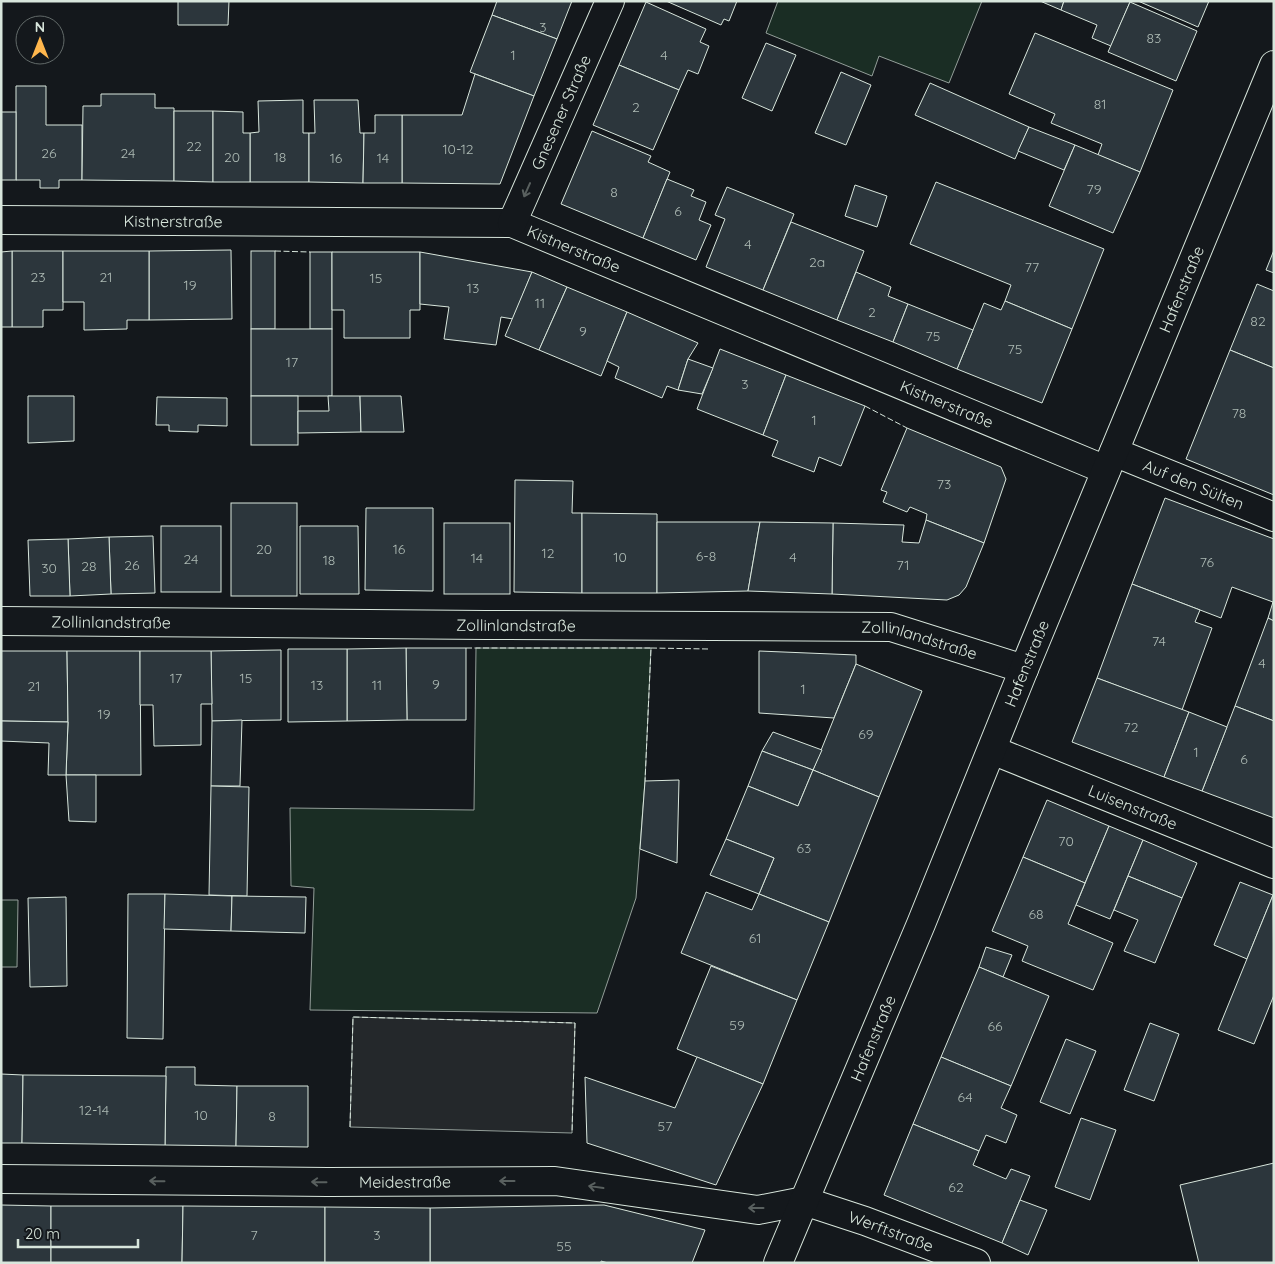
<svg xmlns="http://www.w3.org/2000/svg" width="1275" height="1264" viewBox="0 0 1275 1264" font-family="Quicksand,sans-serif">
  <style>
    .green { fill: #1a2d24; stroke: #939e99 }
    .parking { fill: #24282b; stroke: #939e99 }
    .building { fill: #2c363c; stroke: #d8e6dc }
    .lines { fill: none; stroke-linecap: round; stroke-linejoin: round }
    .minor-casing { stroke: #d8e6dc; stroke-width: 30 }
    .major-casing { stroke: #d8e6dc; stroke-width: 30 }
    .minor { stroke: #14181c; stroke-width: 28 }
    .major { stroke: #14181c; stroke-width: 28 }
    .fence { stroke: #d8e6dc; stroke-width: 1; stroke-dasharray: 6 2.5; stroke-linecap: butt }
    .oneway { stroke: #59605f }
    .labels { text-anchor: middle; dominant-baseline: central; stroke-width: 4; stroke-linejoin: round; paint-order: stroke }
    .number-label { font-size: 14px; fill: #adbab4 }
    .street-label { font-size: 16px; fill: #d8e6dc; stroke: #14181c }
  </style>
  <rect width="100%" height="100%" fill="#14181c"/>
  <g class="green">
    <path d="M778,1H982L949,83L879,56L872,76L766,33Z"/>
    <path d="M476,648H651L645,781L636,898L597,1013L310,1010L314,888L291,886L290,808L474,810Z"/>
    <path d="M1,900H18L17,967H1Z"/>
  </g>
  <path class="parking" d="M353,1017L575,1023L572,1133L350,1127Z"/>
  <g class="building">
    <path d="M178,1H229L228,25H178Z"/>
    <path d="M497,1H572L557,39L492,15Z"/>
    <path d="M666,1H737L729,21L724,19L721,25Z"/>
    <path d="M1040,1H1064L1061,10Z"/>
    <path d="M1064,1H1127L1130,2L1111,46L1092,38L1097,25L1061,10Z"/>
    <path d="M1138,1H1209L1198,27Z"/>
    <path d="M646,2L706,29L700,42L709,46L698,74L688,70L679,90L619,65Z"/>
    <path d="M1130,2L1197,31L1176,81L1108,52Z"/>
    <path d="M492,15L557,39L534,96L470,72Z"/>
    <path d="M1035,33L1173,90L1140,172L1098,155L1102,144L1051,123L1055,114L1009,94Z"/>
    <path d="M766,43L796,55L772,111L742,98Z"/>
    <path d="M619,65L679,90L653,150L593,125Z"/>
    <path d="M841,72L871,85L846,145L815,133Z"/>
    <path d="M475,74L534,96L500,184L402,183V115H462Z"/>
    <path d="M930,83L1029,127L1015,159L915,115Z"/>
    <path d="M16,86H46V125H82V180H59V188H40V180H16Z"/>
    <path d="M101,94H155V108H174V181L82,180L83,106H101Z"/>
    <path d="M303,100V133H309V182H250V133L259,132L258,101Z"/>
    <path d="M314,100H358L360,133H364L363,183L309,182V133H315Z"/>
    <path d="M174,111H213V182L174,181Z"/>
    <path d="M213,111L243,112V133H250V182H213Z"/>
    <rect x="1" y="112" width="15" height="68"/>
    <path d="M375,115H402V183H363L364,133H375Z"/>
    <path d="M1029,127L1075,145L1064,170L1018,151Z"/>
    <path d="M592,131L651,156L648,162L670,172L643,238L561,204Z"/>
    <path d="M1075,145L1140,172L1113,233L1049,206Z"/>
    <path d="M667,179L694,190L691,196L706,202L699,220L711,225L696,260L643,238Z"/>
    <path d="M936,182L1104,249L1072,329L1005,301L1011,285L910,244Z"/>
    <path d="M855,185L887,196L877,227L845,216Z"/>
    <path d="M727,187L794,214L763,290L706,267L725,219L715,215Z"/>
    <path d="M791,222L864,251L837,320L763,290Z"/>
    <path d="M231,250L232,319L149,320V251Z"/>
    <path d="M1274,250V273L1266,270Z"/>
    <path d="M12,251H63V310H43V327H12Z"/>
    <path d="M12,251V327H1V252Z"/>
    <path d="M63,251H149V320H127V329L84,330V302H63Z"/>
    <rect x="251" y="251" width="24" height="78"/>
    <rect x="310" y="252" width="22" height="77"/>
    <path d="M332,252H420V310H410V338H344V310H332Z"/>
    <path d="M420,252L532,272L513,319L501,317L496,345L444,339L449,307L420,304Z"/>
    <path d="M532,272L567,287L539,350L505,336Z"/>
    <path d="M856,272L891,287L888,296L908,304L893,342L837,320Z"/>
    <path d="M1257,284L1274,291V368L1230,350Z"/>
    <path d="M567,287L627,312L601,376L539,350Z"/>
    <path d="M1005,301L1072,329L1042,403L957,369L984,303L1001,310Z"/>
    <path d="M908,304L973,330L957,369L893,342Z"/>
    <path d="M627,312L698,343L688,359L678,390L667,386L662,398L615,378L619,367L607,361Z"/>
    <rect x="251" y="329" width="81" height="67"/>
    <path d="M720,349L786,375L763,435L697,409Z"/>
    <path d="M1230,350L1274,368V495L1186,459Z"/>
    <path d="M688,359L713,368L702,394L678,390Z"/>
    <path d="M786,375L865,406L841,466L819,457L814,472L772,456L778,441L763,435Z"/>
    <path d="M28,396H74V441L28,443Z"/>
    <rect x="251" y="396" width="47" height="49"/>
    <path d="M328,396H360L361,432L298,433V411H329Z"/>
    <path d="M360,396H401L404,432H361Z"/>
    <path d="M157,397L227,398V426L198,425V432L169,431V425H156Z"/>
    <path d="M907,428L1001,467L1006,479L984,543L926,520L927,514L910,507L907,512L883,502L887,492L881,490Z"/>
    <path d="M515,480L573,481L572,513H582V593L514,592Z"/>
    <path d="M1165,498L1274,539V621L1268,618L1273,602L1232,587L1221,618L1132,584Z"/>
    <rect x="231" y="503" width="66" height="93"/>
    <path d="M366,508H433V591L365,590Z"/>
    <path d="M582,513L657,514V593H582Z"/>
    <path d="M926,520L984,543L966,587L959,595L947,600L832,594L833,523L904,525L902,542L919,543Z"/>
    <path d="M657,522H760L748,591L657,593Z"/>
    <path d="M760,522L833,523L832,594L748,591Z"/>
    <rect x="444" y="523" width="66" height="71"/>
    <rect x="161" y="526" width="60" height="66"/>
    <path d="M300,526H358L359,594H300Z"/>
    <path d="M153,536L155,593L111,594L109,537Z"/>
    <path d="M109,537L111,594L70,596L68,539Z"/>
    <path d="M68,539L70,596H30L28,540Z"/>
    <path d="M1132,584L1200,610L1195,622L1212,628L1182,710L1097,678Z"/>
    <path d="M1268,618L1274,621V721L1235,706Z"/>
    <path d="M406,648H466V720H407Z"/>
    <path d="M406,648L407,720L347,721V649Z"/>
    <path d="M288,649H347V721L288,722Z"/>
    <path d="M281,650V720L212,721L211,651Z"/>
    <path d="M1,651H67L68,722L1,721Z"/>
    <path d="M67,651H140L141,775H66L68,722Z"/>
    <path d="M140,651H211L212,704H201V745L154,746L153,705H140Z"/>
    <path d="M759,651L856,655V664L834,718L759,713Z"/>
    <path d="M856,664L922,691L879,797L813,770Z"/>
    <path d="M1097,678L1189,712L1164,777L1072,742Z"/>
    <path d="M1235,706L1274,721V818L1202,791Z"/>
    <path d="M1189,712L1227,727L1202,791L1164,777Z"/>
    <path d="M242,720L240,786H211L212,721Z"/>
    <path d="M1,721L68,722L66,775H48L49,743L1,741Z"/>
    <path d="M773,732L822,750L813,770L762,751Z"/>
    <path d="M762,751L813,770L798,806L748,786Z"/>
    <path d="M813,770L879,797L829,922L759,894L774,858L726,839L748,786L798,806Z"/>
    <path d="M66,775H96V822L69,821Z"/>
    <path d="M679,780L677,863L640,849L645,781Z"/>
    <path d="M211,786L249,787L247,896L209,895Z"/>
    <path d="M1047,800L1109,826L1085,883L1023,857Z"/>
    <path d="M1109,826L1143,840L1110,919L1076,905Z"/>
    <path d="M726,839L774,858L759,894L710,875Z"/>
    <path d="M1143,840L1197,863L1182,898L1128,876Z"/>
    <path d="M1023,857L1085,883L1068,924L1113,943L1093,990L1022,961L1028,946L992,931Z"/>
    <path d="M1128,876L1182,898L1155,963L1124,951L1138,920L1114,910Z"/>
    <path d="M1240,882L1273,895L1247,959L1214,945Z"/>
    <path d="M706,892L752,910L759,894L829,922L797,1000L681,953Z"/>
    <path d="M128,894H165L163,1039L127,1038Z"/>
    <path d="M165,894L232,896L231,931L164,929Z"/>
    <path d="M1273,895L1274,995L1254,1044L1218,1030Z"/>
    <path d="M232,896L306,897L305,933L231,931Z"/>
    <path d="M66,897L67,986L30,987L28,898Z"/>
    <path d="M986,947L1012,955L1003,977L979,967Z"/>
    <path d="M711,966L797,1000L763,1084L677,1049Z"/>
    <path d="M979,967L1049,996L1011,1086L941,1057Z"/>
    <path d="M1150,1023L1179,1034L1154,1101L1124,1090Z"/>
    <path d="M1066,1039L1096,1051L1070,1114L1040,1102Z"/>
    <path d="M697,1057L763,1084L716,1185L587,1143L585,1077L675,1108Z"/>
    <path d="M941,1057L1011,1086L1001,1108L1017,1115L1006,1143L986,1135L979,1151L913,1124Z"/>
    <path d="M166,1067H195V1085L237,1086L236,1146L165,1145Z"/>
    <path d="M1,1074L23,1075L22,1143H1Z"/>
    <path d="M23,1075L166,1076L165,1145L22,1143Z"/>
    <path d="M237,1086H308V1147L236,1146Z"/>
    <path d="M1081,1118L1116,1130L1090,1200L1055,1187Z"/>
    <path d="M913,1124L979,1151L973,1165L1006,1179L1011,1169L1030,1176L1002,1243L884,1195Z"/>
    <path d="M1274,1163V1263H1199L1180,1185Z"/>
    <path d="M1020,1200L1047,1210L1028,1255L1002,1243Z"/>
    <path d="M1,1205L51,1206V1263H1Z"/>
    <path d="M604,1205L705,1230L692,1263H608L601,1261V1263H430V1208Z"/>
    <path d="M51,1206H183L182,1263H51Z"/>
    <path d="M183,1206L325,1207V1263H182Z"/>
    <path d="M325,1207L430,1208V1263H325Z"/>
  </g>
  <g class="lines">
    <defs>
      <g id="minor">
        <path id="s1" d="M1,220L512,223L1106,470"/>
        <path id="s2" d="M512,223L610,1"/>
        <path id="s3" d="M1114,452L1274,517"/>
        <path id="s4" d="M1,621L485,625L891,627L1024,669"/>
        <path id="s5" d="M992,750L1274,864"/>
        <path id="s6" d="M1,1179L328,1182L555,1181L758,1210L804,1201L865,1221L976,1263"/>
      </g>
      <g id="major">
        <path id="s7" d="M778,1263L921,924L1024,669L1274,65"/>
      </g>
    </defs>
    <use href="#minor" class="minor-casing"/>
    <use href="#major" class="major-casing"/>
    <use href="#minor" class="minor"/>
    <use href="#major" class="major"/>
    <g class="fence">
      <path d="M275,251L310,252"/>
      <path d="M865,406L907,428"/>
      <path d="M466,648H651L645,781"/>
      <path d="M651,648L708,649"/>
      <path d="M350,1127L353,1017L575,1023L572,1133"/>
    </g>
  </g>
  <defs><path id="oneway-shaft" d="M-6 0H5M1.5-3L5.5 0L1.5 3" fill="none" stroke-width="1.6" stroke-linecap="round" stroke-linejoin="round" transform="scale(1.25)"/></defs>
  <g class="oneway">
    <use href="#oneway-shaft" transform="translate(527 190) rotate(114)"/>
    <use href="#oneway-shaft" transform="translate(157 1181) rotate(-179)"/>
    <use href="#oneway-shaft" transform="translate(507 1181) rotate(180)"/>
    <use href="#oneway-shaft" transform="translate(319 1182) rotate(-179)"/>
    <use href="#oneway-shaft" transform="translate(596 1187) rotate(-172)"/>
    <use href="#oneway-shaft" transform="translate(756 1208) rotate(-180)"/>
  </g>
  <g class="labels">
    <g class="number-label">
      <text x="543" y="27">3</text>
      <text x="1154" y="38">83</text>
      <text x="513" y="55">1</text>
      <text x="664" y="55">4</text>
      <text x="1100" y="104">81</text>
      <text x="636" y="107">2</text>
      <text x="194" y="146">22</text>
      <text x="458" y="149">10-12</text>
      <text x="49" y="153">26</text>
      <text x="128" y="153">24</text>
      <text x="232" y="157">20</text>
      <text x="280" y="157">18</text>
      <text x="336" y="158">16</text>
      <text x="383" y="158">14</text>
      <text x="1094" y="189">79</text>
      <text x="614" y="192">8</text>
      <text x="678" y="211">6</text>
      <text x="748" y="244">4</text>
      <text x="817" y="262">2a</text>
      <text x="1032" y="267">77</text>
      <text x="38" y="277">23</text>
      <text x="106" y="277">21</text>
      <text x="376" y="278">15</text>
      <text x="190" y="285">19</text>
      <text x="473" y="288">13</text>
      <text x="540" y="303">11</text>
      <text x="872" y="312">2</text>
      <text x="1258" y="321">82</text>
      <text x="583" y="331">9</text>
      <text x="933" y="336">75</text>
      <text x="1015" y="349">75</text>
      <text x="292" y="362">17</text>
      <text x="745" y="384">3</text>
      <text x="1239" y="413">78</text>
      <text x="814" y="420">1</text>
      <text x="944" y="484">73</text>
      <text x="264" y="549">20</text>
      <text x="399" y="549">16</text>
      <text x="548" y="553">12</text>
      <text x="706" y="556">6-8</text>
      <text x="620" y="557">10</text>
      <text x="793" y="557">4</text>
      <text x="477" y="558">14</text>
      <text x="191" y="559">24</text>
      <text x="329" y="560">18</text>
      <text x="1207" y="562">76</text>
      <text x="132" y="565">26</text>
      <text x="903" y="565">71</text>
      <text x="89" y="566">28</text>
      <text x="49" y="568">30</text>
      <text x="1159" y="641">74</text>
      <text x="1262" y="663">4</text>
      <text x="176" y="678">17</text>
      <text x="246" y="678">15</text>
      <text x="436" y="684">9</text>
      <text x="317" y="685">13</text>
      <text x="377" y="685">11</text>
      <text x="34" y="686">21</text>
      <text x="803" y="689">1</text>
      <text x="104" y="714">19</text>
      <text x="1131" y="727">72</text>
      <text x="866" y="734">69</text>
      <text x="1196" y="752">1</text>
      <text x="1244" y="759">6</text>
      <text x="1066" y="841">70</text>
      <text x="804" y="848">63</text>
      <text x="1036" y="914">68</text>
      <text x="755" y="938">61</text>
      <text x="737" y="1025">59</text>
      <text x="995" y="1026">66</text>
      <text x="965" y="1097">64</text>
      <text x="94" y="1110">12-14</text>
      <text x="201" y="1115">10</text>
      <text x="272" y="1116">8</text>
      <text x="665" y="1126">57</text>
      <text x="956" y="1187">62</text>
      <text x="254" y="1235">7</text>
      <text x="377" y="1235">3</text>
      <text x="564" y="1246">55</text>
    </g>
    <g class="street-label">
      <text stroke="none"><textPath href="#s2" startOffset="121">Gnesener Straße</textPath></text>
      <text stroke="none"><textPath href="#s1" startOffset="172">Kistnerstraße</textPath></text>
      <text stroke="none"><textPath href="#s1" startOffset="578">Kistnerstraße</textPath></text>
      <text stroke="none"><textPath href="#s7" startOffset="1054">Hafenstraße</textPath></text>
      <text stroke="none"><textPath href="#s1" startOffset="982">Kistnerstraße</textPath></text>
      <text stroke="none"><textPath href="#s3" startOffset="86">Auf den Sülten</textPath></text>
      <text stroke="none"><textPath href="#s4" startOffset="110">Zollinlandstraße</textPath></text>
      <text stroke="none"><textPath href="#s4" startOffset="515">Zollinlandstraße</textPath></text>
      <text stroke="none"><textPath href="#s4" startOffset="920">Zollinlandstraße</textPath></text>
      <text stroke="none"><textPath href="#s7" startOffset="649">Hafenstraße</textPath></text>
      <text stroke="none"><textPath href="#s5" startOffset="152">Luisenstraße</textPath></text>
      <text stroke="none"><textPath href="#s7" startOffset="244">Hafenstraße</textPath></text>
      <text stroke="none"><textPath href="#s6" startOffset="404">Meidestraße</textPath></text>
      <text stroke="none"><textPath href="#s6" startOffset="898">Werftstraße</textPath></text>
    </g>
  </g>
  <rect width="1275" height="1264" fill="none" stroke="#d8e6dc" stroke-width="5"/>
  <g transform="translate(40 40)"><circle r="24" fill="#14181c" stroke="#626a69"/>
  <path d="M0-4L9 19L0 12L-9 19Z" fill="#ffb74d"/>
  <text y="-8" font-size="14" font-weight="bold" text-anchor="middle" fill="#d8e6dc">N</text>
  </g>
  <path d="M18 1239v8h120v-8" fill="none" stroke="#d8e6dc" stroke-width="2.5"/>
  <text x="25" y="1239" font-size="15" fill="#d8e6dc" stroke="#14181c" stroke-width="4" paint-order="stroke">20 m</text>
</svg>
